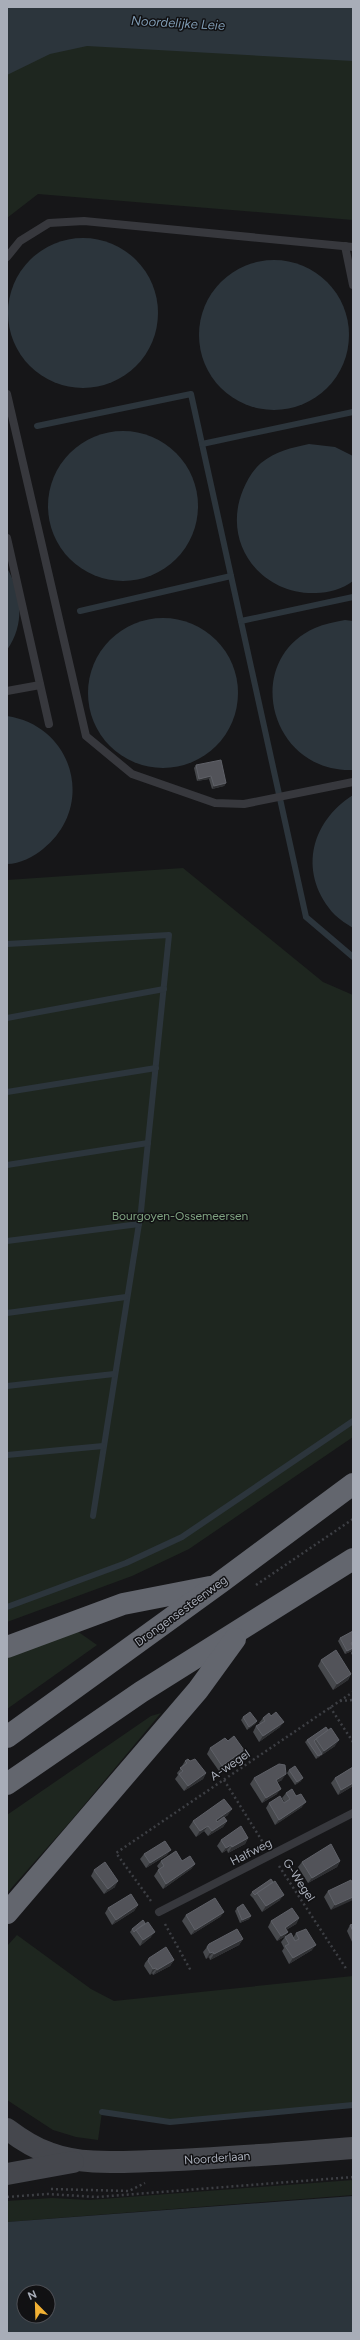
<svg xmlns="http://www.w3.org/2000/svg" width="360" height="2340" viewBox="0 0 360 2340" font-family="Figtree,sans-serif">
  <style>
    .green { fill: #1e261f }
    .water { fill: #2c353c; fill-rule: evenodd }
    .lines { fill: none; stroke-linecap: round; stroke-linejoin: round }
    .stream { stroke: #2c353c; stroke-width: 6 }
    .path { stroke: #3d3f44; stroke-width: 2.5; stroke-dasharray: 2 3; stroke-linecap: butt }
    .lane { stroke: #37383d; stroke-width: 8 }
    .secondary { stroke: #45474d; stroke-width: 22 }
    .highway { stroke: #63666e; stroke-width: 22 }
    .wall { fill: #47494d }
    .shaded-wall { fill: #2f3033 }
    .building { fill: #525359; stroke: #5f6168 }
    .labels { text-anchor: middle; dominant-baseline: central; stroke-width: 3; stroke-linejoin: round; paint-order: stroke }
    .park-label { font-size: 12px; fill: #7fa381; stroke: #111113 }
    .street-label { font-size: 12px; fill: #a8adb8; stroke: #111113 }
    .water-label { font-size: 13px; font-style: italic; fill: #7f9bb3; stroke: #111113 }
  </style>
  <rect width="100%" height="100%" fill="#161618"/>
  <g class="green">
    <path d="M7,7H353V220L38,194L7,218Z"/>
    <path d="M183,868L323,982L353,995V1437L189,1549L132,1576L7,1622V880Z"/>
    <path d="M67,1624L97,1645L7,1709V1647Z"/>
    <path d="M161,1713L69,1823L7,1893V1815L151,1716Z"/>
    <path d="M17,1935L91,1989L114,2001L353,1976V2106L170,2122L102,2112L98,2140L76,2137L53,2130L7,2100V1946Z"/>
    <path d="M353,2180V2195L7,2222V2201L52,2198L89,2200Z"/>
  </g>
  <g class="water">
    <path d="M7,7H353V61L87,46L50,54L7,75Z"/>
    <circle cx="83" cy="313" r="75"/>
    <circle cx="274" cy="335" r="75"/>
    <circle cx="123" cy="506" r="75"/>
    <path d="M309,444L335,447L353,456V581C343,589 328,593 316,593C261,595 221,543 243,490C247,480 253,470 261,463C276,451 291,448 309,444Z"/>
    <path d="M7,568C22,594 25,624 7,650Z"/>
    <circle cx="163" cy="693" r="75"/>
    <path d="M345,620L353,621V770C270,773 241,661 315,628C324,624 335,622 345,620Z"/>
    <path d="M7,716C74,726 96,807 43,849C33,857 20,864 7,864Z"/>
    <path d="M353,795V928C347,924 340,920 335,915C298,875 309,823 353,795Z"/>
    <path d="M353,2196V2333H7V2222ZM24,2292H48V2316H24Z"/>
  </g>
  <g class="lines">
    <g class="stream">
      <path d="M37,426L191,394L306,917L353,957"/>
      <path d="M202,444L353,412"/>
      <path d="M80,611L231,576"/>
      <path d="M241,621L353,597"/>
      <path d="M7,944L169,935L141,1211L93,1516"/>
      <path d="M7,1018L164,989"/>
      <path d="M7,1092L156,1068"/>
      <path d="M7,1165L148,1143"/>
      <path d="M7,1241L139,1224"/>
      <path d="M7,1313L126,1297"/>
      <path d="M7,1386L114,1374"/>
      <path d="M7,1455L103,1446"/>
      <path d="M7,1607L126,1563L182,1537L353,1421"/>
      <path d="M102,2112L170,2122L353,2105"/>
    </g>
    <g class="path">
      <path d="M256,1585L353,1519"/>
      <path d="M340,1701L353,1700"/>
      <path d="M330,1707L353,1742"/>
      <path d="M224,1780L264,1844"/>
      <path d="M279,1866L347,1970"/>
      <path d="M151,1901L116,1853L353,1692"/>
      <path d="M165,1924L191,1971"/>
      <path d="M51,2189L129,2191L145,2183"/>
      <path d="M7,2197L47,2194L97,2197L353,2177"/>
    </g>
    <g class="lane">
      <path d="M345,246L353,285"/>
      <path d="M7,257L20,241L49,223L84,221L353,247"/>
      <path d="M7,394L86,736L132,774L215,803L244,804L353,782"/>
      <path d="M7,538L49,724"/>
      <path d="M7,691L40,685"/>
      <path d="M159,1912L353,1813"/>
    </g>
    <g class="secondary">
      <path d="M7,2129C19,2138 34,2148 49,2153C81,2165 117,2162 151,2161C218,2159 286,2153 353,2148"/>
      <path d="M7,2174L73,2162"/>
    </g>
    <g class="highway">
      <path d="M7,1647L123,1604L210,1587"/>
      <path d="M7,1737L221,1582L353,1484"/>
      <path d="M7,1784L141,1692L353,1559"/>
      <path d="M7,1913L198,1690L235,1639"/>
    </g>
  </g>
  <g class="wall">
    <path d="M196,765L226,783L224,786L212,789L209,779L197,781L194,768Z"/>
    <path d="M353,1631V1644H352L353,1647V1649L352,1651L345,1654L338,1641L340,1638Z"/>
    <path d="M353,1650V1657L351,1653Z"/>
    <path d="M321,1660L351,1674L348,1680L333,1690L318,1666Z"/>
    <path d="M243,1717L257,1721L255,1724L247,1730L241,1720Z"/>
    <path d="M263,1718L280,1727L259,1742L253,1732L256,1726L260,1724L259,1723Z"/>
    <path d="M326,1727L335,1746L316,1759L305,1742L307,1740Z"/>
    <path d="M228,1741L244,1750L240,1755L219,1771L207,1754L210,1748Z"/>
    <path d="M185,1761H190L206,1773L203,1779L184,1791L175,1779L178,1775L177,1773L182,1767V1766Z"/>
    <path d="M353,1767V1786L338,1795L331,1783L335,1778Z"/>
    <path d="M289,1770L301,1781L295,1785L287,1773Z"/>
    <path d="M254,1778L282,1780L278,1782L277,1794L262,1803L250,1784Z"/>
    <path d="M286,1793L296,1796L302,1807L275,1825L266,1808L269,1803H285L282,1798Z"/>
    <path d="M228,1815L217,1822L227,1821L223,1827L208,1836L204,1831L196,1837L189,1827L193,1821Z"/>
    <path d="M248,1838L245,1844L228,1853L227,1850L222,1853L217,1846L221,1840Z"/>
    <path d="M144,1854L167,1855L146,1868L140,1859Z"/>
    <path d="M161,1861H182L195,1864L191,1869L163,1889L154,1876L158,1870L159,1869L157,1866Z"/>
    <path d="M340,1861L337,1867L308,1883L298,1867L302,1862Z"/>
    <path d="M94,1870L115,1887L104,1894L91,1876Z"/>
    <path d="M271,1879L280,1900L262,1912L253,1898L250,1895L252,1892Z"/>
    <path d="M353,1884L331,1910L324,1897L328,1891Z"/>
    <path d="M138,1905L134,1911L112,1925L105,1913L108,1908Z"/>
    <path d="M237,1908L251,1916L249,1919L240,1923L235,1911Z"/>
    <path d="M224,1912L220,1917L191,1935L182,1921L186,1915Z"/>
    <path d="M299,1918L296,1924L286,1930L288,1932L284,1937L277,1941L268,1927L271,1921Z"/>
    <path d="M145,1923L151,1937L140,1946L130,1932L132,1929Z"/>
    <path d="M353,1924V1944L347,1931L350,1925Z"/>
    <path d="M296,1933L312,1950L289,1964L282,1951L284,1948L281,1942L285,1937L293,1938Z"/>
    <path d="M243,1939L239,1945L210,1960L209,1957L206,1959L203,1952L207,1947Z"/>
    <path d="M149,1958L174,1960L170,1966L153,1975L152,1973L150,1975L144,1966L145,1963Z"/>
  </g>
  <g class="shaded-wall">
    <path d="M211,776L209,779L197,781L199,779Z"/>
    <path d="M226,783L224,786L212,789L214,786Z"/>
    <path d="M353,1648L352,1651L345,1654L347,1651Z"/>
    <path d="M351,1674L348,1680L333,1690L337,1684Z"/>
    <path d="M257,1721L255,1724L247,1730L249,1727Z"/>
    <path d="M284,1722L280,1727L259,1742L263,1736Z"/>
    <path d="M339,1740L335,1746L316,1759L318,1756L322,1754L324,1751Z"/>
    <path d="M244,1750L240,1755L219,1771L222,1766Z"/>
    <path d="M206,1773L203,1779L184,1791L188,1786Z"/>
    <path d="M286,1774L282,1780L273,1785L276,1780Z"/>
    <path d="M303,1778L301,1781L295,1785L297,1782Z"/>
    <path d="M353,1783V1786L338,1795L341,1790Z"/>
    <path d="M281,1789L277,1794L262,1803L266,1798Z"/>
    <path d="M306,1802L302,1807L275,1825L279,1820Z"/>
    <path d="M232,1809L228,1815L212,1825L216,1820Z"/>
    <path d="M227,1821L223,1827L208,1836L212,1831Z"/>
    <path d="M208,1826L204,1831L196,1837L200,1831Z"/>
    <path d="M248,1838L245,1844L228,1853L232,1847Z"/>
    <path d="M231,1845L227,1850L222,1853L226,1848Z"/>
    <path d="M171,1850L167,1855L146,1868L150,1863Z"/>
    <path d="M340,1861L337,1867L308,1883L312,1878Z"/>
    <path d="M195,1864L191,1869L163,1889L166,1884Z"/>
    <path d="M118,1881L115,1887L104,1894L108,1889Z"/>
    <path d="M284,1895L280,1900L262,1912L266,1906Z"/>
    <path d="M353,1897V1900L331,1910L335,1905Z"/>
    <path d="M138,1905L134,1911L112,1925L116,1920Z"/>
    <path d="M224,1912L220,1917L191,1935L195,1930Z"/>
    <path d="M251,1916L249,1919L240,1923L242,1920Z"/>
    <path d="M299,1918L296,1924L281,1933L285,1928Z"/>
    <path d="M155,1932L151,1937L140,1946L143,1940Z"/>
    <path d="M288,1932L284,1937L277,1941L281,1936Z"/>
    <path d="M243,1939L239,1945L210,1960L214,1954Z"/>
    <path d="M316,1945L312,1950L289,1964L293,1958Z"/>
    <path d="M213,1952L209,1957L206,1959L210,1953Z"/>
    <path d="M174,1960L170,1966L153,1975L157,1970Z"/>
    <path d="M156,1968L152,1973L150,1975L153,1969Z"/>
  </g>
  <g class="building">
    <path d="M221,760L226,783L214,786L211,776L199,779L196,765Z"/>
    <path d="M353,1631V1642L351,1643L353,1647V1648L347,1651L340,1638Z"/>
    <path d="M336,1650L351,1674L337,1684L321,1660Z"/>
    <path d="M250,1712L257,1721L249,1727L243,1717Z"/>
    <path d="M276,1712L284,1722L263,1736L256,1726L265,1721L263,1718L269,1713L271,1716Z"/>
    <path d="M326,1727L328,1730L316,1739L314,1741L322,1754L318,1756L307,1740Z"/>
    <path d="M331,1728L339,1740L324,1751L316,1739Z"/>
    <path d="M234,1736L244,1750L222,1766L210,1748L225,1738L228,1741Z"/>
    <path d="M188,1759L190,1761L195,1759L206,1773L188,1786L179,1774L183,1771L180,1768L187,1763L185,1761Z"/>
    <path d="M279,1764L285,1765L286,1774L276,1780L281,1789L266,1798L254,1778Z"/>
    <path d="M295,1766L303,1778L297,1782L289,1770Z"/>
    <path d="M353,1767V1783L341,1790L335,1778Z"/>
    <path d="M292,1789L296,1796L301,1794L306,1802L279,1820L269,1803L280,1796L284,1803L290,1799L286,1793Z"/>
    <path d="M224,1799L232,1809L216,1820L217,1822L224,1817L227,1821L212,1831L208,1826L200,1831L193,1821Z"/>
    <path d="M241,1826L248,1838L232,1847L231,1845L226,1848L221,1840Z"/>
    <path d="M165,1841L171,1850L150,1863L144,1854Z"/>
    <path d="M331,1844L340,1861L312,1878L302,1862Z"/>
    <path d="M176,1851L182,1861L190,1856L195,1864L166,1884L158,1870L164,1866L161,1861Z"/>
    <path d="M105,1862L118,1881L108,1889L94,1870Z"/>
    <path d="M271,1879L273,1882L257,1893L255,1895L252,1892Z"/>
    <path d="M351,1880L353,1884V1897L335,1905L328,1891Z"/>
    <path d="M275,1881L284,1895L266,1906L257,1893Z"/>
    <path d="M131,1894L138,1905L116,1920L108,1908Z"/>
    <path d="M215,1898L224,1912L195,1930L186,1915Z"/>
    <path d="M243,1904L251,1916L242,1920L237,1908Z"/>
    <path d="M292,1908L299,1918L285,1928L288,1932L281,1936L271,1921Z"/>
    <path d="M143,1920L145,1923L136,1930L134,1932L132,1929Z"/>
    <path d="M148,1922L155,1932L143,1940L136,1930Z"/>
    <path d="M353,1924V1931L350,1925Z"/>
    <path d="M237,1929L243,1939L214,1954L213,1952L210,1953L207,1947L209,1944Z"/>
    <path d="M306,1929L316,1945L293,1958L285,1946L289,1944L285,1937L291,1933L295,1941L299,1939L296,1933Z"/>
    <path d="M166,1947L174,1960L157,1970L156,1968L153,1969L148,1961L149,1958Z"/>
  </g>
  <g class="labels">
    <g class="park-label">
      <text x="180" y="1216">Bourgoyen-Ossemeersen</text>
    </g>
    <g class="street-label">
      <text transform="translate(181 1611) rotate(-36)">Drongensesteenweg</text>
      <text transform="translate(230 1765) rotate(-34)">A-wegel</text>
      <text transform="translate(251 1852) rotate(-27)">Halfweg</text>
      <text transform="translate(299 1880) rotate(57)">G-Wegel</text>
      <text transform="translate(217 2158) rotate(-4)">Noorderlaan</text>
    </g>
    <g class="water-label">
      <text transform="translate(178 23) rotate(3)">Noordelijke Leie</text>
    </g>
  </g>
  <rect width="360" height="2340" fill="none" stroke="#a8adb8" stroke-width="16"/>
  <g transform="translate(36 2304) rotate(337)"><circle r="19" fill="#111113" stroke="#4d4f55"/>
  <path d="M0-3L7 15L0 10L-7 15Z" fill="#f2b134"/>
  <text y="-6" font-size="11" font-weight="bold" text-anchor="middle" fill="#a8adb8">N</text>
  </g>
</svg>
